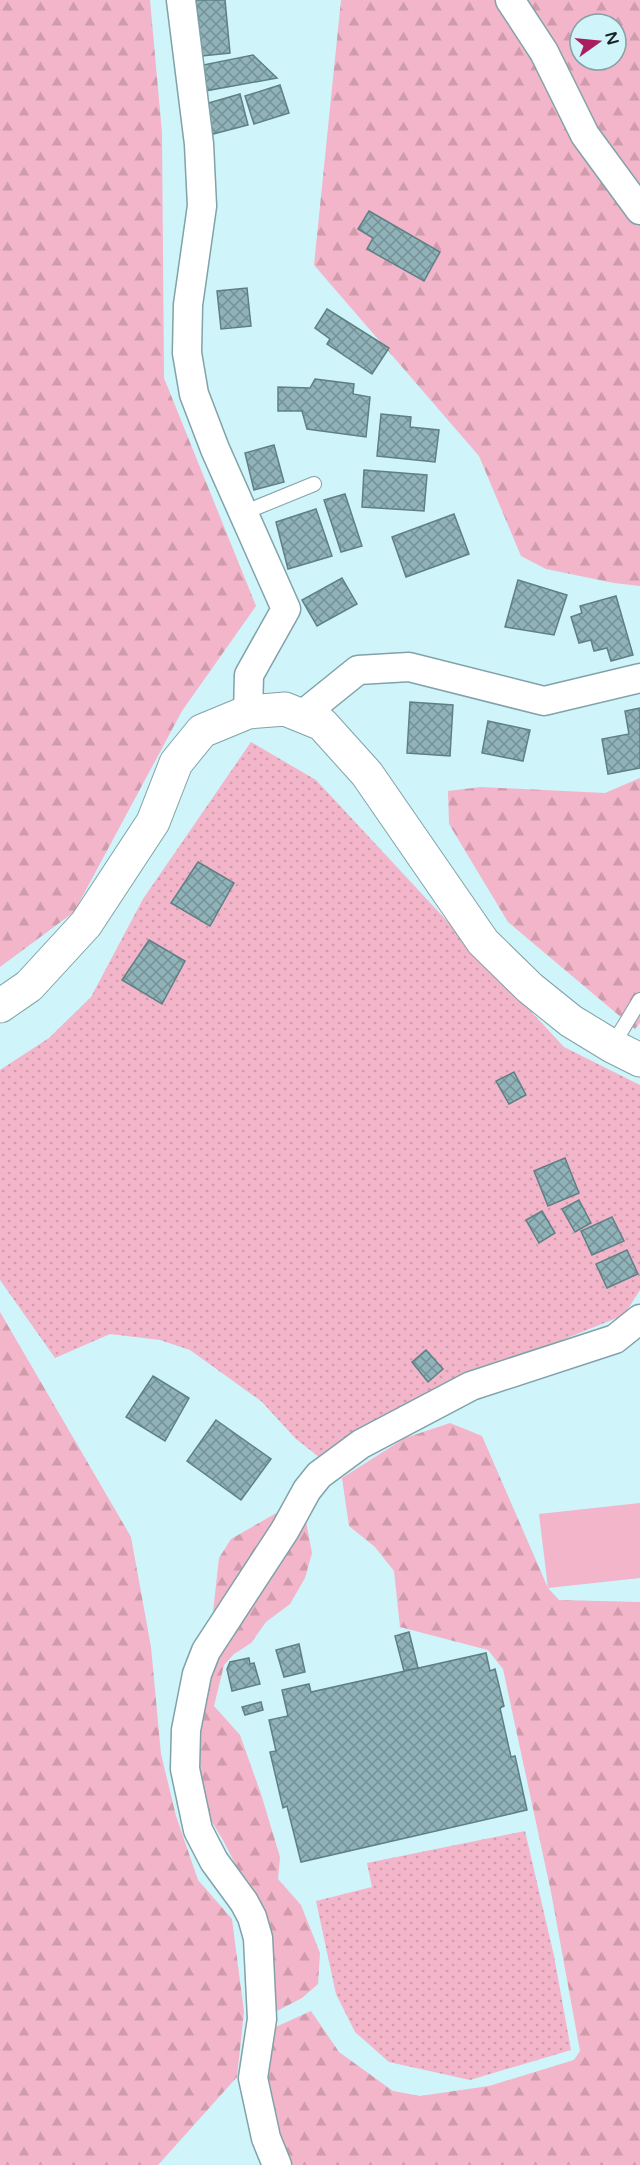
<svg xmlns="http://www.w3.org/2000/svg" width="640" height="2165" viewBox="0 0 640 2165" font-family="'Varela Round',sans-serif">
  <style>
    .grass { fill: url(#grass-dots) }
    .forest { fill: url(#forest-firs); fill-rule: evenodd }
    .park { fill: #f3b5c9 }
    .building { fill: url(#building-cross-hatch); stroke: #5e8085; stroke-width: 1.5 }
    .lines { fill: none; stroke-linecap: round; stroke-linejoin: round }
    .service-casing { stroke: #80a2a8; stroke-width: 16 }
    .minor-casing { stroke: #80a2a8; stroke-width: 31 }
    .tertiary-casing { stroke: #80a2a8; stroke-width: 35 }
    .service { stroke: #fff; stroke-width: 14 }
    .minor { stroke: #fff; stroke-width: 28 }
    .tertiary { stroke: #fff; stroke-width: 33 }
  </style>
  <defs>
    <pattern id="grass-dots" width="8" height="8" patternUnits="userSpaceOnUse" patternTransform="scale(1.5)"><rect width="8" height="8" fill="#f3b5c9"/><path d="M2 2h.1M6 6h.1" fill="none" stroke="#d09cac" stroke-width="1.8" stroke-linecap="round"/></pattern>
    <pattern id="forest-firs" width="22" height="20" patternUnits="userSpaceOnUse" patternTransform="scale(1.5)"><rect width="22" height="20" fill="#f3b5c9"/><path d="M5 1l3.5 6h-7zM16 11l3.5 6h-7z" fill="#d09cac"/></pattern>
    <pattern id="building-cross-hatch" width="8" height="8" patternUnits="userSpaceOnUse" patternTransform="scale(1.5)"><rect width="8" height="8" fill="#90b3b9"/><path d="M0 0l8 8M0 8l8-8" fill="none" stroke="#759196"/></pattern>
  </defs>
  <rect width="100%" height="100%" fill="#cff4fa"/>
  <g class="grass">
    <path d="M251,742L316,780L564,1047L640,1085V1290L624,1315L515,1359L331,1459L319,1457L296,1439L261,1401L190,1350L160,1340L110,1334L55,1358L0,1280V1070L49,1038L91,997L143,899Z"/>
    <path d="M525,1831L554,1956L571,2050L470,2080L389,2062L355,2032L336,1994L316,1901L372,1887L367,1863Z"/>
  </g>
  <g class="forest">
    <path d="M0,0H150L162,133L164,378L256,606L182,711L74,912L0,967Z"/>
    <path d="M341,0H640V586L614,583L546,569L521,556L479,456L314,265ZM580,24H616V60H580Z"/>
    <path d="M640,778V1023L635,1029L508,922L449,824L448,791L481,787L605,793Z"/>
    <path d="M0,1312L131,1537L151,1647L161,1754L176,1816L198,1880L232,1919L244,2012L237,2077L158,2165H0Z"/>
    <path d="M450,1423L482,1436L548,1588L559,1600L640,1602V2165H293L285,2154L265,2090L267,2031L311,2011L339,2052L393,2091L420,2096L489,2086L574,2060L580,2051L551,1892L503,1669L488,1650L400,1627L394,1571L375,1547L349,1526L342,1478L405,1438Z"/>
    <path d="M287,1507L304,1511L312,1553L305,1578L290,1604L266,1622L251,1643L234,1654L224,1665L214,1706L240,1735L261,1794L280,1857L278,1879L301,1905L320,1953L318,1984L302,1998L277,2011L270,1998L253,1899L223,1840L204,1809L195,1769V1698L213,1654V1612L219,1558L231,1539Z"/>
  </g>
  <path class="park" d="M640,1503V1578L548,1588L539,1514Z"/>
  <g class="building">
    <path d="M196,0H225L230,53L202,56Z"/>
    <path d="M253,55L277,78L205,91L203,65Z"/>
    <path d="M280,85L289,113L254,124L245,96Z"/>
    <path d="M240,94L248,125L213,134L205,104Z"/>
    <path d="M369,211L440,252L424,281L367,249L373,238L358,229Z"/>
    <path d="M247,288L251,326L221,329L217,291Z"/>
    <path d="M327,309L389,348L372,374L327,344L330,339L315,328Z"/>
    <path d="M315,379L354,384L353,394L370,397L366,437L307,429L302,411H278V387L310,388Z"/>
    <path d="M381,414L411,417L410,427L439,430L435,462L377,456Z"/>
    <path d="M274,445L284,482L254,490L245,453Z"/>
    <path d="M364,470L427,475L424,511L362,507Z"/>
    <path d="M345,494L362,546L341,552L324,500Z"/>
    <path d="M316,509L332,556L288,569L276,522Z"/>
    <path d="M454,514L469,554L406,577L392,537Z"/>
    <path d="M342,578L357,604L317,626L302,600Z"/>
    <path d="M518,580L567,595L554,635L505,627Z"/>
    <path d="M616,596L633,655L611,661L607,648L594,651L591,640L579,643L571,617L582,613L580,606Z"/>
    <path d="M410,702L453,705L450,756L407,753Z"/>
    <path d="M640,708V768L608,774L602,739L629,734L625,711Z"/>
    <path d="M488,721L530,730L523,761L482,753Z"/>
    <path d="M198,862L234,883L210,926L171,903Z"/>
    <path d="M149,940L185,961L162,1004L122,980Z"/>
    <path d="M514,1072L526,1095L509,1104L496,1081Z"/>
    <path d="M565,1158L579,1193L548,1206L534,1171Z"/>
    <path d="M579,1200L591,1223L575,1232L562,1209Z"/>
    <path d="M542,1211L555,1233L539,1243L526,1220Z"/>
    <path d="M612,1217L624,1241L592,1255L581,1231Z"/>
    <path d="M627,1250L638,1274L607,1288L596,1264Z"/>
    <path d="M426,1350L443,1369L428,1382L412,1362Z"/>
    <path d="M153,1376L189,1398L165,1441L126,1417Z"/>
    <path d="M216,1420L271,1459L241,1500L187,1461Z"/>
    <path d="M409,1632L418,1668L404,1671L395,1636Z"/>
    <path d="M299,1644L305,1672L284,1677L276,1650Z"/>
    <path d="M486,1653L490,1671L495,1669L504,1706L500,1708L511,1757L515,1756L527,1810L301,1862L287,1806L283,1808L270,1752L276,1751L269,1720L288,1716L282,1690L309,1684L311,1692Z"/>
    <path d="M249,1658L250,1664L254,1663L260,1684L232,1691L227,1669L230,1662Z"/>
    <path d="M261,1702L263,1710L245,1715L242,1707Z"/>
  </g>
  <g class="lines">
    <defs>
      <g id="service">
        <path d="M243,513L314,484"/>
        <path d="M612,1046L640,1000"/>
      </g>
      <g id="minor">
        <path d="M181,0L199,144L202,206L188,305L187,353L194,394L215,449L286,609L249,675L248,712"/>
        <path d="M510,0L544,52L585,135L640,210"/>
        <path d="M301,716L358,670L409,667L544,701L640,678"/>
        <path d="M277,2165L266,2138L253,2078L262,2019L258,1938L252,1917L244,1902L214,1861L198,1830L185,1769L186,1730L197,1674L206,1651L285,1530L307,1490L319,1475L361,1444L471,1386L615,1339L640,1319"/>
      </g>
      <path id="tertiary" d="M0,1006L29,986L86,924L153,822L176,763L202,731L248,712L285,709L322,724L367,774L483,942L530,988L571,1021L612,1046L640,1060"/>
    </defs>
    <use href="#service" class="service-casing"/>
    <use href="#minor" class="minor-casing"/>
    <use href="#tertiary" class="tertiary-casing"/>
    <use href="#service" class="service"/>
    <use href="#minor" class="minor"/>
    <use href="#tertiary" class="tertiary"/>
  </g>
  <g transform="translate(598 42) rotate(75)"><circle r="28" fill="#cff4fa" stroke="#85a1a5" stroke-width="1.5"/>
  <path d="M0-4.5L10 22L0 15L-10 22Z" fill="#aa1e60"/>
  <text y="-9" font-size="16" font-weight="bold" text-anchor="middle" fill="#162426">N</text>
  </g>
</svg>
